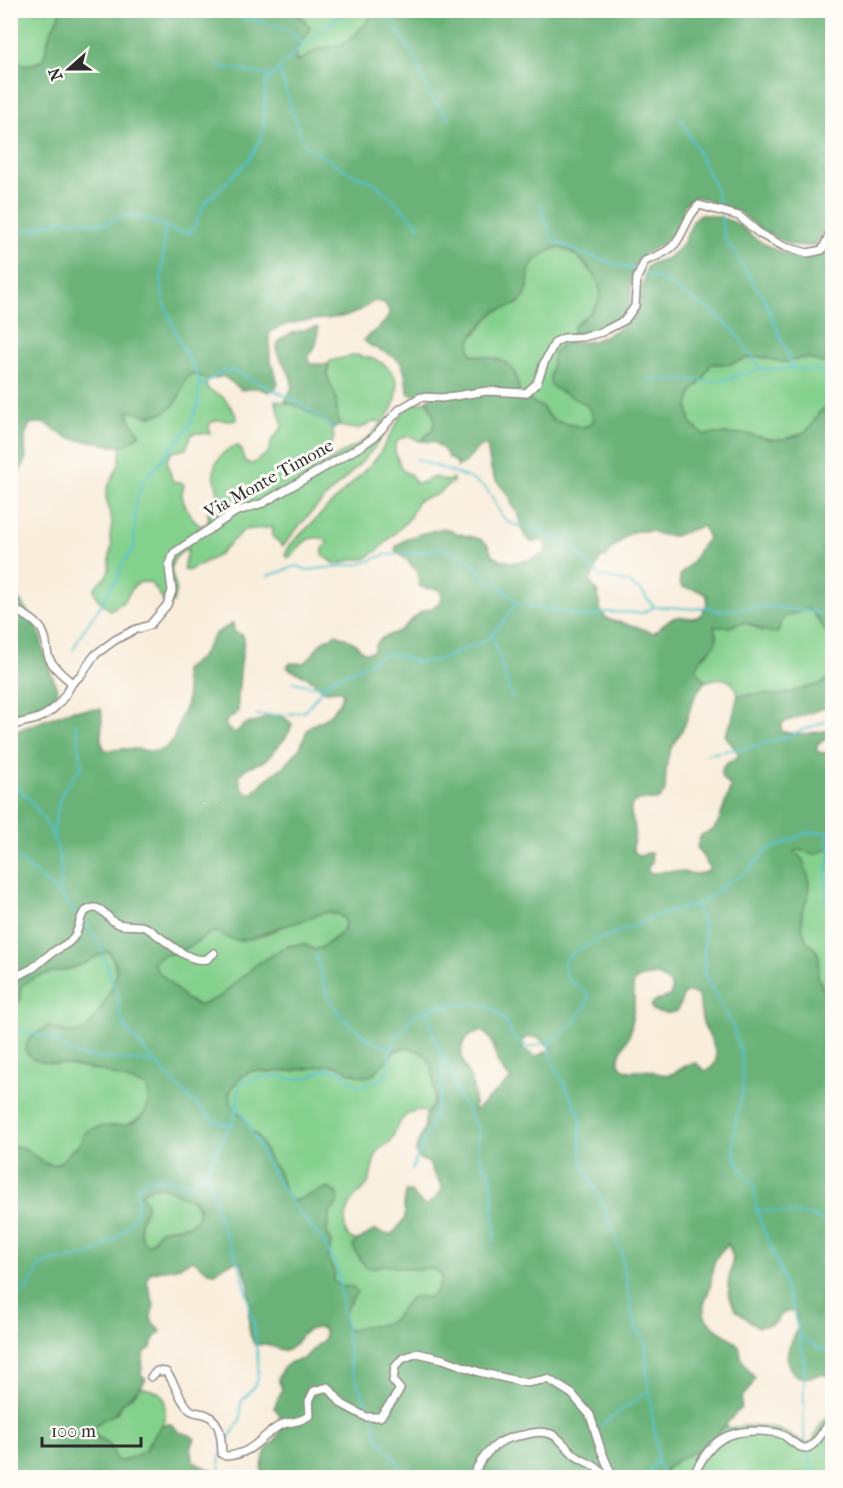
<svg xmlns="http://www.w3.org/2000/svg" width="843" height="1488" viewBox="0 0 843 1488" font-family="'IM FELL French Canon',serif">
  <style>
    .green { fill: #84d08d; stroke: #587e5c; stroke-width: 1.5 }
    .forest { fill: #6bb278; stroke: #4b6e52; stroke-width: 1.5; fill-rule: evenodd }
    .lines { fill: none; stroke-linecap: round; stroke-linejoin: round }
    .stream { stroke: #56c3ce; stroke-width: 2 }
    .minor-casing { stroke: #928c84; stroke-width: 10 }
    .minor { stroke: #fff; stroke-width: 7 }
    .labels { text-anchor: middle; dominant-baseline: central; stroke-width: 6; stroke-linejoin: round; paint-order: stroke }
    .street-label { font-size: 18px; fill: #2b2b2b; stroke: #fdfcf7 }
  </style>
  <rect width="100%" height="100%" fill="#fdfcf7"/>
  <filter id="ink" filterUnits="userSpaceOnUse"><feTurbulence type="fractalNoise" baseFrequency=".0167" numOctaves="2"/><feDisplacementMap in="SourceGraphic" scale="12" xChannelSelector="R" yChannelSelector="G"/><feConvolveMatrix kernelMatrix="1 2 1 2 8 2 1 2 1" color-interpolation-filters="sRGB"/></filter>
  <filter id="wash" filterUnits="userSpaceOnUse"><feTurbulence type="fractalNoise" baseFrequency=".008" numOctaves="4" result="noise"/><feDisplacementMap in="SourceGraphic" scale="24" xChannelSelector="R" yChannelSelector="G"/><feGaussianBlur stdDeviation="1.35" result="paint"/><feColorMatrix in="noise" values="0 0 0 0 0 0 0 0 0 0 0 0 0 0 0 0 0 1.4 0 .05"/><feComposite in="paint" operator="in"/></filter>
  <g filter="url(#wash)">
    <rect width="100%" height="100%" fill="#f9eddc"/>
    <g class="green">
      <path d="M11,11H60C59,20 53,25 50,34C47,42 46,51 43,60C29,67 23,66 11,57Z"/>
      <path d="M297,11H377L354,36L345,43L316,51L296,63C294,50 299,42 308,34L305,20L298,14Z"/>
      <path d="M557,248L566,249L580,259L596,278L600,286L601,295L598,303L567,343L560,346L572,396C583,402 591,407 595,420L588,426L581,427L555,421L548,415L542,407L521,396L515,373L502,361L472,354C466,339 472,338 482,327C486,322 488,316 494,312C502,307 513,308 520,302C533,292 523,274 532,262C538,255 549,251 557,248Z"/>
      <path d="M355,355C365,357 378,359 386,366C406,382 396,406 383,422L387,429C372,455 348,475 327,496C311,512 297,528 283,546L272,536L273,527L244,530L233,540L219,555L188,571L184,570C183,563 188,556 188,549L179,554L173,561L171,570L176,588L173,603L164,602L156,589L149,582C128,582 135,590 123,602C120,605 114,608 110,610L97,598L94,590L98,583L105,578L109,570L110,553L112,546L110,538L112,521L106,497L107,489L119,464L121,446L137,438L127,411L136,412L150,417C158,412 169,408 175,402C189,391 176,361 208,380L206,385C210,394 215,391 223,397C228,402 232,409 236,415V420C224,424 219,414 209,425L210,434L196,433L191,435L186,449L172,452L167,460L172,480L176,482H181L184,485C183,488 182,492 182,495C182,503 193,520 199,525H204L208,522C210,509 204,507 218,498C219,489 214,482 214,474C213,461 226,447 238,446L242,450L244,460L248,463L252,464L268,453L272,440L281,429L283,425L275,400L301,407L331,426L334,438L330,448L319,455L318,458L321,465L357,445L370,436L383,422C374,419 368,426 360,428C354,430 346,427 340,426L337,413L336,398L327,375L330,361Z"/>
      <path d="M756,357C766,357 775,361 785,362C791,362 795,359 800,359C810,357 820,361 829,365L830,371L832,375V407C810,412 820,420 806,431C801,434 794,437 788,438C773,443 761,436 746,434C741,434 742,434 737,434C724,435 716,433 704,435L691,424L688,407L692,392L703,379L711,364H731L747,358Z"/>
      <path d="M427,401C437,418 438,429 420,441L409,436L399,439L395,445V452L402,470L411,475L415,482L418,483H421L434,477L448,481L453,478V482L436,495L419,500L415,506L409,519L378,550L366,558L363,559H353L343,563H334L323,556V549L327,543L326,540C307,531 300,548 289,558L285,555L290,545L375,460L384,446L403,412L413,405Z"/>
      <path d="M808,609C821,617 820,630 832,637V677L821,684L779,695L762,694L738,695C735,678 720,675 705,682L696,669L699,661L709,652L717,638L714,626L731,627L738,623H747L762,631L780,625L784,617Z"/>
      <path d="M832,845V989L825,992L818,977L819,956L815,949L806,940L802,926V912L809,893L794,851C803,848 806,853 814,854C820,854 827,848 832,845Z"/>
      <path d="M328,912L339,915L344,918C345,923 345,924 344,928C341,935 322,948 315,950L304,944L288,946L283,948L257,964L219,997L202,1005H197L186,999L155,968L154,962L158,957L163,954L177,953L193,945L207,935L212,932H218L240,940L257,938L281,927L304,920L322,913Z"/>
      <path d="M108,951C113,958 116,964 116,973C116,986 93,1029 80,1032C70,1035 58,1029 48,1026L29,1039L25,1050L33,1059L44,1062L67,1065L103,1071L147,1087L150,1098L147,1110L139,1118L129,1124L79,1145L70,1151L64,1161L53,1165L42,1162L23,1147L11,1146V1010L14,1009L20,988L29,979L86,963L97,955Z"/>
      <path d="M404,1048C427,1048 433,1063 434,1084C435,1097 434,1105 426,1116L424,1111C412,1107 401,1118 396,1129C394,1133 393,1138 390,1142C387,1145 381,1146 379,1150C372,1159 373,1171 369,1181C366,1189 358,1192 354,1198C346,1209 337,1240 358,1240L353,1245L355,1251L372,1268L383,1265L418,1270L429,1268L435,1270L440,1273L442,1279L440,1285L433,1295L427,1298L422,1296L410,1298L391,1322L374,1326H362L351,1331L345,1328C339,1316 350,1302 357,1292L353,1287H342L336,1285L333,1280V1269L328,1259L331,1243L327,1231L330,1213L337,1204L328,1188C315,1190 306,1199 292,1201L286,1194L277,1169L269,1159L258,1136L251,1130L242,1115L235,1110L231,1103L229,1095L233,1086L245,1074L253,1071L270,1072L291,1071L329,1065L341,1067L348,1072L356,1075L373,1074L395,1051Z"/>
      <path d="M153,1187C169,1186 174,1193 188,1198C202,1202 202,1221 188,1225C181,1227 172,1227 165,1229C157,1231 154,1240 149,1245C144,1243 142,1241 141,1235C140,1234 140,1226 140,1225C141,1213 154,1205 139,1194Z"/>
      <path d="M141,1387L158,1392L162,1395L165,1401V1419L163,1424L149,1442L144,1452L122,1461L116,1460L110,1444L95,1435L93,1429L101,1420L117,1413L123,1403L133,1396Z"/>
      <path d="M832,1415V1477L661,1478C669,1459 689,1457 703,1445C711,1439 718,1432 725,1425L729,1428C746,1425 765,1424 781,1431C794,1436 796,1442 812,1443C817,1431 820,1421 832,1415Z"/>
    </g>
    <g class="forest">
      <path d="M60,11H297L298,14L310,27C307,42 292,41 296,62L316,51L345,43L354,36L377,11H832V168L830,170H825L829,215L826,227L822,238L812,246L790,245L759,228L739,212L716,205L706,199L695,197C691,199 686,202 684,206C683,209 683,212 682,215C680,223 676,230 671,236C662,247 643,251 635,265C629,276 632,285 631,297C628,325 594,330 572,335L574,326C584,318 598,309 600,295C603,278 574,246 557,248C551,249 546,252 541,256C519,272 536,285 522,300C516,307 505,307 497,311C491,314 471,335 470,341C469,347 470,350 472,355C486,357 505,357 514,371C517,378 518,388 521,395L542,407L548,415L555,421L581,427L588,426L594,420C587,394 564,400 550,384V376L554,352L560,346L567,343L593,341L607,335L628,323L637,313L647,267L652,263L668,258L683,244L693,221L699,215C710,214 730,219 739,225C744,228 748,234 753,237C768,247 797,262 814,258C822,256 828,250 832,244V364L829,365L807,358L798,359L790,362H781L764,357L747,358L731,364H711L703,379L692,392L688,407L691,424L704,435C716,433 724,434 737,434C742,434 741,434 746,434C761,436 773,443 788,438C794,437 801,434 806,431C820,420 810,412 832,407V637C820,630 821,617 808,609L784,617L780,625L778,633C762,633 759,626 747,623C739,621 735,626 728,627C723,628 719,627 714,626L717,638L714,646L702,657L696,669L705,682C693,694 691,709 685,724C682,732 677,738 673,745C665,759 666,775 665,791L660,798L656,800C651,801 646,799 641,800C623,802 634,820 635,829C635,836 633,843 633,850L639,856L643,855L647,853H651L652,862L647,869L650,873C657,874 662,871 669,871C683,870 696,878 709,871V867L697,847L701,835L713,830L719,821L731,786C728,784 725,782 723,779C715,769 731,760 739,756C736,747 730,744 725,735L732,720L738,695L762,694L779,695L821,684L832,677V705L782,723L781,731C800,737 814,732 832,730V739L824,740L817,744V752L832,754V845C828,848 820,854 814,854C806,853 803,848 794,851L803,860L809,879V893L802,912V926L806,940L815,949L819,956L818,977L824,991L832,989V1378L823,1374L804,1378L795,1375L789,1367L787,1357L789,1347L797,1330L796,1311L786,1312L781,1315L777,1321L772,1324L758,1327L736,1311L730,1299L728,1285L733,1257L728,1244C719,1252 713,1261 712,1272C711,1277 712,1282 710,1287C707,1298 700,1306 706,1318C713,1331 729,1334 738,1345C741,1349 740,1354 742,1359C745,1366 750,1372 755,1378L750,1388L742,1397L741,1408C733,1414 731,1419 725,1426C718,1433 710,1440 703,1446C688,1458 670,1458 661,1477L570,1478L569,1475L558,1474L553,1478L262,1477C262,1470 262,1461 265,1453C266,1449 270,1446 274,1442C282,1432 285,1417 274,1408L282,1389L278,1379L282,1369L291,1362L303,1359L324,1339L325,1333L322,1328C296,1327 301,1346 287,1350C278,1352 272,1344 265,1344C261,1344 258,1345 255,1345C244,1330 251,1305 249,1287C248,1279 244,1271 241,1263C229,1259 224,1268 215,1273L209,1272L193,1260C187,1261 185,1264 179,1267C169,1271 158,1268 148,1275L147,1281L154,1305L151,1316L152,1322L161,1331L152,1342L151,1348C139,1353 144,1363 141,1374L146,1379C138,1392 131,1395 122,1404C120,1407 119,1410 117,1412C108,1420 100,1418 93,1429L95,1435C108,1445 112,1443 116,1460L122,1461L144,1452C150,1443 154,1433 163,1424H171L179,1432L190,1435L195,1439C190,1447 190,1454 193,1462L219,1473H225L229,1477H11V1146C15,1147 21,1146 24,1148C34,1153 40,1165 52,1165C61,1165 64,1158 70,1152C73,1149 78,1147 80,1143C82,1140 82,1137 84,1134C95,1122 116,1128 129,1124C147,1119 151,1103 147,1087L103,1071L67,1065L44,1062L33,1059L25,1050L29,1039L48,1026C58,1029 70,1035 80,1032C92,1029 115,986 116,973C117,964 113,958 109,951C98,955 89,962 78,966C56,975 38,970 20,988L21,999L14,1009L11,1010L10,733L72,710L101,709C102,714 102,720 102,725C101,736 99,742 106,751C115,750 125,748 134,749C140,749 146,751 152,751C172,752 176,734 180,719C182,713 186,708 187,702C189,691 183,681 184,670L201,657L215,634L233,623L234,632L243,635L244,639L240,672L238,700V712L226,721V727L234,733C238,731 242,726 246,724C249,723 253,723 256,722C271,714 278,710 292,724C289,736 282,742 274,751C270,756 269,758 264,761C252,767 249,764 239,775C240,785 241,791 252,794L255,791L265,780L284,766L300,748L307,730L310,726L323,720L331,713L340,702L343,694L340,690L326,691C319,687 313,680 305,676C298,672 292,672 287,667L290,663C311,665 308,658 320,644C324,639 331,637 337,634L355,643L362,651L366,653L371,652L374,650L375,645L382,638L399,631L421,612L434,607L441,601L442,597L439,589L424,588L419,586L418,572L405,558L397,553L395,548C409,533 425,534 443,528L456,533L480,539L488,545L492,555C496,557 501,560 506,561C518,564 536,559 546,552L545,543L542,540L532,543L525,536L521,527L520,518L518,513L512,506L510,497L494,478L491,469L487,446C472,447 476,454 467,461C464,464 460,465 457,467V463L448,457L445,451L434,442L420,441C438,429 437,418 427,401L435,392L415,395L409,394C404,383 408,372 400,362C389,350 371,350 364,340C370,332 396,320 387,307C385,302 380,302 375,301C365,306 358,314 346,316C323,321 289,318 269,333L270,358L278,383L275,389L269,392L257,388L242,390L223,376L208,380C183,365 187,382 178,399C175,406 167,412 160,414C149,418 139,412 127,412L132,423L140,433C136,438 127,445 121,446C113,448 104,443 97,442C87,441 78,441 69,438C53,432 50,419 30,424C29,427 27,430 26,433C21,450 33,456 18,473L11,474V57C23,66 29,67 43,60C46,51 47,42 50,34C53,25 59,20 60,11ZM699,527H703L706,531L708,539L700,548L692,562L680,575V583L682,587L700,591L707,596V604L701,615C690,621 688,616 677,617C667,618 661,630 653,633L635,626L610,620L605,617L600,609L598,592L590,582L600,559L607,557L611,549L618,544L627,535L635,531H652L661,535L674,536ZM328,912L339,915L344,918C345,923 345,924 344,929C341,936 322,948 315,950L304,944L294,945L283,948L257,964L219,997L202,1005H197L186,999L155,968L154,962C161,954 166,955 175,953C191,950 202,933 218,932C236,949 259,935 277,928C286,925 296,923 305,920C313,917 319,913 328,912ZM658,975L670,984L672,990L670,996L653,1002L651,1007L654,1011C663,1013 669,1014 677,1011L684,994L690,992L697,995C701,1003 700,1013 703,1022C707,1037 730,1061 705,1071L696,1063C682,1064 681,1071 671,1074C662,1077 653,1070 644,1070C637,1070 632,1073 626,1070C608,1062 629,1042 631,1030C632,1019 635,1008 634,997C634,991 631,984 636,980C639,976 652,976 658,975ZM482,1031C498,1042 492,1053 500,1067C503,1071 507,1075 511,1079L474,1111C474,1102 475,1092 472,1083C470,1075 465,1069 463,1061C458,1045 466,1033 482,1031ZM530,1037L539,1038L552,1049L535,1057L523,1048V1039ZM404,1048C425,1048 433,1061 434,1081C434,1087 436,1093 435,1099C434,1106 428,1110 426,1116C424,1120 425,1125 424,1129C421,1137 416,1144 416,1152C417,1159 424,1161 429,1163C438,1190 454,1183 426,1206L422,1204L411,1192H406C406,1194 404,1200 404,1202C403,1207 406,1212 405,1217C404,1222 402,1221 400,1225C390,1238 389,1236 375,1230L358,1240L353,1245L355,1251L366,1268H372L383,1265L418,1270L429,1268L435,1270L440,1273L442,1279L440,1285L433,1295L427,1298L416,1296L410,1298L391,1322L374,1326H362L351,1331L345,1328C339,1316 350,1302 357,1292L353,1287C345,1287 338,1287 333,1280L335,1274L328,1259L331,1243L327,1231L330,1213L337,1204L338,1194L328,1188C315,1190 305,1199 292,1201L286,1194L277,1169L269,1159L258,1136L251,1130L242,1115L235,1110L231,1103L229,1094L233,1086L245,1074L253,1071L270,1072L291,1071L329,1065L341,1067L348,1072L365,1077L373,1075L395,1051ZM153,1187C167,1186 168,1189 179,1195C184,1197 189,1197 193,1200C202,1205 200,1218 192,1224C185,1228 167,1228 159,1231L153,1241L149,1245C142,1242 139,1233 140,1225C141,1212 154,1207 140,1194Z"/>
      <path d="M317,327L318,328C318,334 317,340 316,345C312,354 306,353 310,364H328L327,375L336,398L337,413L340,426L336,427L331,426L301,407L285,402C287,396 292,391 292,384C292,376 285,365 280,358C266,335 302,330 317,327Z"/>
      <path d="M11,590L26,609L40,634L44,654L58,692C48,710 28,713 11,722Z"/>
    </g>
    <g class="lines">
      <g class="stream">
        <path d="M217,10L227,15L263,22L288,29L303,46"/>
        <path d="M385,10L414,56L429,94L450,119"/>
        <path d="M219,66L270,76"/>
        <path d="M279,69L302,140L307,147L352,174L375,183L420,226"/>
        <path d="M681,118L716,189L720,209"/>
        <path d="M540,203L552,239L580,253L638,271"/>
        <path d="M721,214L724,237L765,300L793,368"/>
        <path d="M10,233L16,234L62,220L105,224L131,214L165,226L176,232L190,233L195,225L205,203L249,160L263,134L266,82L295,52L347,10"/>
        <path d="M643,273L661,279L716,314L734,331L761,369"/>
        <path d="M649,379L721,381L761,369L793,368L832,373"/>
        <path d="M200,387C214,378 217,370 234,371L294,400L335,429"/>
        <path d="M416,459L469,478L486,488L492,497L502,516L509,523L541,532L570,545L600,576L627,582L641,591L654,607"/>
        <path d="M268,576L297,566L307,570L360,564L385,555L415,553L441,548L454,552L473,563L483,575L502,588L517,603L586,617L608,612L642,613L654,607H669L695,609L709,607L718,611L770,606L832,615"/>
        <path d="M492,635L512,698"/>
        <path d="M73,650L81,634L101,605L111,586L117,580L122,564L134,548L135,506L142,481L156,467L189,427L198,405L199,378L182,347L165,306L161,286L165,226"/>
        <path d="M293,682L311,686L326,684"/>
        <path d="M256,715H286L305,711L330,680L363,666L384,654L403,656L414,662L433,661L447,657L484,641L492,635L517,603"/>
        <path d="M707,754L749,747L774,741L832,719"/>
        <path d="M10,781C32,798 56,832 60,860C61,871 60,883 60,894"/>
        <path d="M827,831L830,855L825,882L828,913L832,931"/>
        <path d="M54,835L55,819L62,792L82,766L76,723"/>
        <path d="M10,852L60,895L90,930L99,944L118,995L120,1014L125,1028L178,1087L199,1107L213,1120L224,1124H231"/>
        <path d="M695,905L704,925V974L733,1027L741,1053L743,1090L735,1124L734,1154L742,1170L755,1187L756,1210L782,1274L800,1336L804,1362V1435L807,1445"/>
        <path d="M316,955L327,996L342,1017L369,1040L380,1045L392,1047"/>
        <path d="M428,1010L434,1038L454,1077L455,1087L459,1098L466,1108L478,1130V1155L490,1174L493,1192L495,1241"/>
        <path d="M10,1028L53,1039C60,1042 62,1047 68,1051C81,1060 135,1060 153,1062"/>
        <path d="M548,1040L551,1058L581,1117L580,1140L583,1165L597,1192L621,1252L635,1328L646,1341L647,1375L657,1451V1461L645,1478"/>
        <path d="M237,1103L273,1174L298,1212L322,1239L337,1268L351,1368L371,1414"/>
        <path d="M412,1169L427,1134L442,1091L443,1057"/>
        <path d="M207,1174L214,1196L220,1222L240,1267L245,1284L254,1328L258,1361V1379L254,1387L241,1402L240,1420L224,1446"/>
        <path d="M756,1210L808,1215L832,1224"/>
        <path d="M10,1299C28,1291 33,1283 40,1265L57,1260L88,1256L113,1241L134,1219L137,1210L138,1187L145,1180L153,1178L193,1184L206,1173L211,1161L225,1134L234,1121L239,1088L245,1080L261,1077L279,1076L292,1079L306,1078L326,1069L340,1071L358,1086L383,1079L388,1074L389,1056L396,1036L406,1027L412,1017L430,1008L476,1003L493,1009L506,1021L513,1037L529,1048C541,1044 560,1037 569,1028C578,1020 583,1009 589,999L586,991C570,981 565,982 564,962L571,954L592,942L639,924L648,918L704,902L726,884L748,871L766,851L810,832H832"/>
        <path d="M801,1336L818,1348L832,1352"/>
        <path d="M373,1420L377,1436L409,1478"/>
        <path d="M600,1426L649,1390"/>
        <path d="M808,1451L812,1467L813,1478"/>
        <path d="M221,1454C218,1463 220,1469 223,1478"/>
        <path d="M657,1462L666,1478"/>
        <path d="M813,1471L832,1477"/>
      </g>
    </g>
  </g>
  <g filter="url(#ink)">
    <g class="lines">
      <defs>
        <g id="minor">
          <path d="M832,193V199"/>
          <path d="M10,609C22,612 41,623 44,635C47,642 46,651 49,658C54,669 64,676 72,683L81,675L91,660L96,654L115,640L134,630L150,625L167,605L172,591L169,567L174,553L235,512L263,503L363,445L374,437L400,409L421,397L442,398L487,391L526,393L537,383L544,363L555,342L564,338L582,337L602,332L625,320L635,306L637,278L645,261C656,256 670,252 677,241C685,229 688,215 699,205L739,216L760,234L785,247L808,253L822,250L829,236L832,222"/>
          <path d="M10,727C19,722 29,722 39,718C55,711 64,698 72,683"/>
          <path d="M10,980C17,975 24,973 31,969C39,964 45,957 53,952C59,948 67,945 72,939C82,929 77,913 90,909C102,904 107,919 116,923C126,928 138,923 147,928C164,938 188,964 207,959L214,953"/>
          <path d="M151,1377L157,1371L166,1372C176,1383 178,1398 189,1409C194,1414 201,1412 207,1415C222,1423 221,1439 222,1454L226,1456C253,1454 259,1438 279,1426C290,1420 299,1424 310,1415L309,1401L314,1391L328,1387L342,1404L366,1417H380L393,1400L400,1389L393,1381L395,1367L402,1359L417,1353L443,1359L479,1372L526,1383L548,1379L572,1394L590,1415L601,1450L613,1478"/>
          <path d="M472,1478C479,1461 492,1443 510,1438C514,1436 519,1436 524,1435C533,1432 542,1431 551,1434C561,1438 568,1450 576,1456C587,1464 598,1464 605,1478"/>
          <path d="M692,1478C708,1445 721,1430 760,1431C768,1432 775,1431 783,1435C790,1439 798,1449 807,1448C816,1446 824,1428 832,1421"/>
        </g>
      </defs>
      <use href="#minor" class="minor-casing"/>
      <use href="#minor" class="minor"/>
    </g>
  </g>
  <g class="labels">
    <g class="street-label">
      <text transform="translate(269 479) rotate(-29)">Via Monte Timone</text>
    </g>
  </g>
  <rect width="843" height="1488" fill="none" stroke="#fdfcf7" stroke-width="36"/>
  <g transform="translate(69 69) rotate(249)" stroke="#fdfcf7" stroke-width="4.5" paint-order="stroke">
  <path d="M0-4.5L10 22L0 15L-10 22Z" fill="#2b2b2b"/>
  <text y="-9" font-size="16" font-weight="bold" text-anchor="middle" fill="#2b2b2b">N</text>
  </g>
  <path d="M42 1437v9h99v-9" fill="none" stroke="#2b2b2b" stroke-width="3"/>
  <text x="51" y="1437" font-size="18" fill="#2b2b2b" stroke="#fdfcf7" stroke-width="4.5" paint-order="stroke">100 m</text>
</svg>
